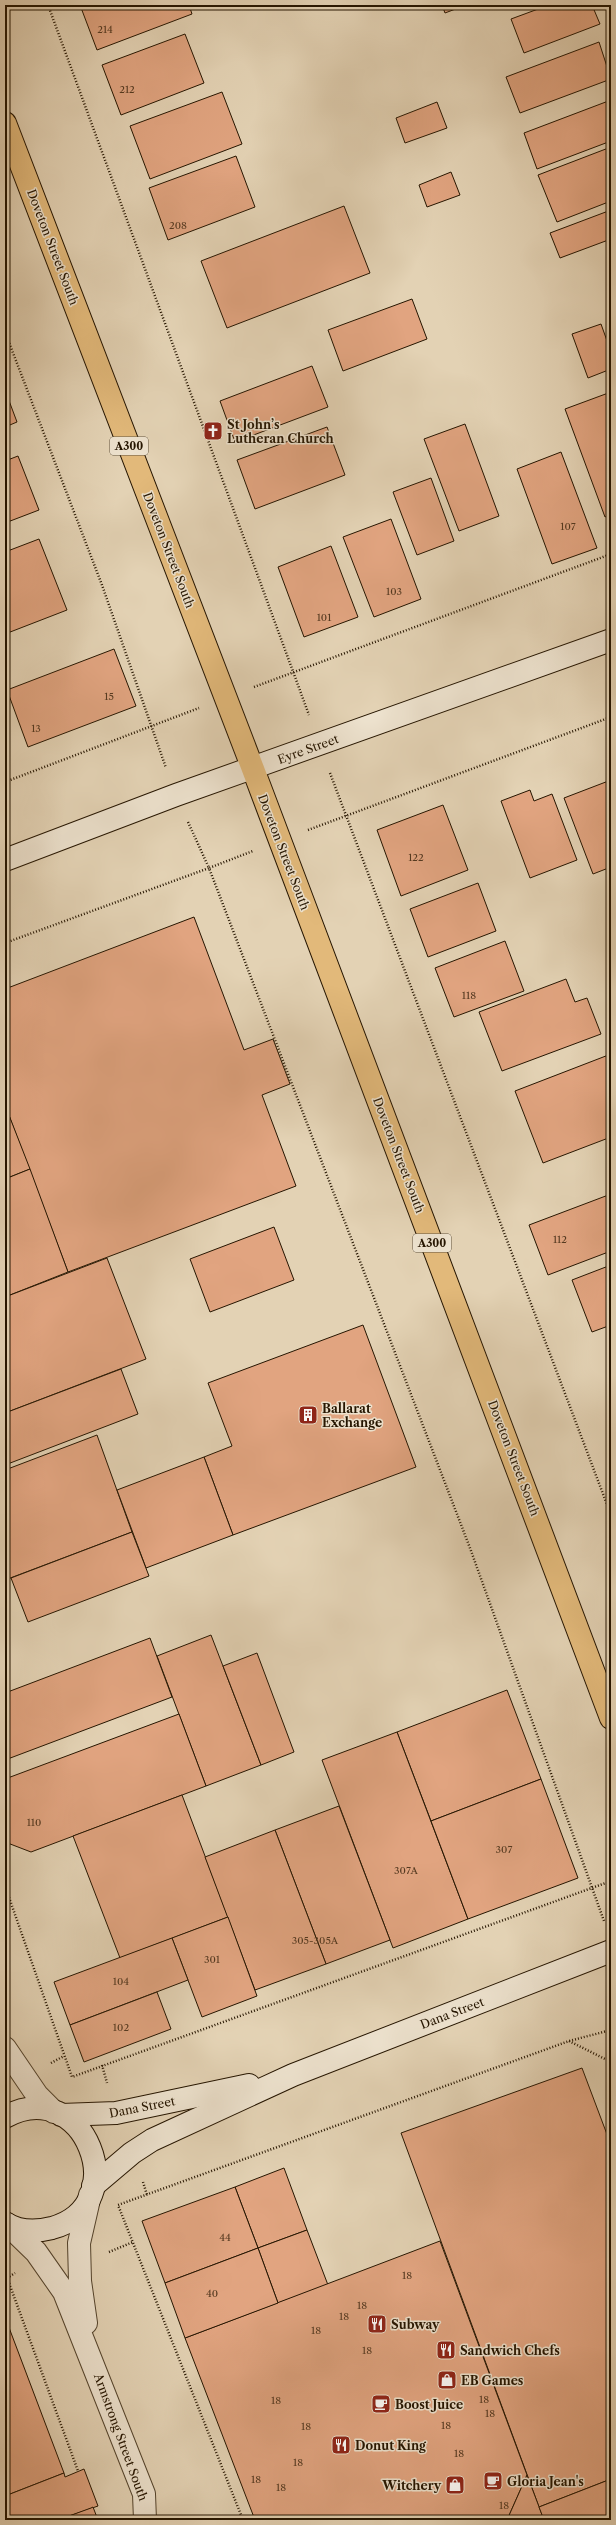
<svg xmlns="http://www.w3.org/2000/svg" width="616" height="2525" viewBox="0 0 616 2525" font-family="'Libre Caslon Text',serif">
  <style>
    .building { fill: #e1a480; stroke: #251500 }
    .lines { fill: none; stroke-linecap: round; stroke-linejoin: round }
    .street-casing { stroke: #54442d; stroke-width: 24 }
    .secondary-casing { stroke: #251500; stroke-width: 24 }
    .highway-casing { stroke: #251500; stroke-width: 24 }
    .path { stroke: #251500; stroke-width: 2.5; stroke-dasharray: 1 2; stroke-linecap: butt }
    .street { stroke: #ede2ce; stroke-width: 22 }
    .secondary { stroke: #ede2ce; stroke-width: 22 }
    .highway { stroke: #e2b97a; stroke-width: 22 }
    .labels { text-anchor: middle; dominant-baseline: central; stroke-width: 3; stroke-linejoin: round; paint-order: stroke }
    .number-label { font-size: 10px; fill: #543920 }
    .shield { fill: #ede2ce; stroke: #61523e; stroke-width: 1 }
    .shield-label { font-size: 11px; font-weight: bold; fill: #251500 }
    .street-label { font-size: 12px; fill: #251500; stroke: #ede2ce }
    .poi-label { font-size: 12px; font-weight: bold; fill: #251500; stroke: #ede2ce; text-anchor: start }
  </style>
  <rect width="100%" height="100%" fill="#e3d2b4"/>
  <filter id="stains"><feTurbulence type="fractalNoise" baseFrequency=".005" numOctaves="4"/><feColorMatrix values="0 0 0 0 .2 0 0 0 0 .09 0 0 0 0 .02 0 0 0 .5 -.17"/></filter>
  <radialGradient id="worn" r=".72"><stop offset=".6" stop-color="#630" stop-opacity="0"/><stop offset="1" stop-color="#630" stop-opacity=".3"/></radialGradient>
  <g class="building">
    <path d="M80,5H189L192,14L97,50Z"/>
    <path d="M442,5H466L445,13Z"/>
    <path d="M549,5H592L600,24L524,53L511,19Z"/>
    <path d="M185,34L204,83L121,115L102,65Z"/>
    <path d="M599,42L611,79L520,113L506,77Z"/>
    <path d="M222,92L242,144L150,179L130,126Z"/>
    <path d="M611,100V141L537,169L524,133Z"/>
    <path d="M437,102L447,128L405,143L396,118Z"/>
    <path d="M611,147V201L557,222L538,175Z"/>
    <path d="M236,156L255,207L168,240L149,188Z"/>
    <path d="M451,172L460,195L427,207L419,185Z"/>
    <path d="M344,206L370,273L227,328L201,261Z"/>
    <path d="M611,210V239L560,258L550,233Z"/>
    <path d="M412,299L427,339L343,371L328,330Z"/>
    <path d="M601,324L611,352V369L588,378L572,334Z"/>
    <path d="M312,366L328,407L235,442L220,401Z"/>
    <path d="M5,390L17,422L5,427Z"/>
    <path d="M611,392V514L605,517L565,409Z"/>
    <path d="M465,424L499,516L459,531L424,439Z"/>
    <path d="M327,427L345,475L255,509L237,460Z"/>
    <path d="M561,452L597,548L552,564L517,469Z"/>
    <path d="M18,456L39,510L5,523V461Z"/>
    <path d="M431,478L454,541L417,555L393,492Z"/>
    <path d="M391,519L421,599L374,617L343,537Z"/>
    <path d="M39,539L67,610L5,634V552Z"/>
    <path d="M331,546L358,617L304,637L278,567Z"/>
    <path d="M114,649L136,706L28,747L7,690Z"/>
    <path d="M611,780V867L593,874L564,798Z"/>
    <path d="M530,790L534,801L552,794L577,860L530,878L501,801Z"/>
    <path d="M443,805L468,870L401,896L377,830Z"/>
    <path d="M478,883L496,931L428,957L410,909Z"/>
    <path d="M194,917L244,1050L273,1039L290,1084L262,1095L296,1186L68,1272L5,1105V989Z"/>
    <path d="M505,941L524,991L454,1017L435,968Z"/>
    <path d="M566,979L575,1002L587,998L601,1034L502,1071L479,1012Z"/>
    <path d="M611,1054V1137L543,1163L515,1091Z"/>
    <path d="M5,1105L30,1169L5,1179Z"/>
    <path d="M30,1169L68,1272L5,1297V1179Z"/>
    <path d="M611,1194V1251L548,1275L529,1225Z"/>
    <path d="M274,1227L294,1280L210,1312L190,1259Z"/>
    <path d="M107,1258L146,1359L5,1413V1297Z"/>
    <path d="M611,1265V1325L592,1332L572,1280Z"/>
    <path d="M363,1325L416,1467L233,1535L204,1457L232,1446L208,1383Z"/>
    <path d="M121,1369L138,1414L5,1465V1413Z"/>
    <path d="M97,1435L132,1532L5,1580V1470Z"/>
    <path d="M204,1457L233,1535L146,1568L117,1490Z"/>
    <path d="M132,1532L149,1576L28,1622L11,1578Z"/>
    <path d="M211,1635L261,1765L206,1786L157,1656Z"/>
    <path d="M150,1638L172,1697L5,1760V1693Z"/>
    <path d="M257,1653L294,1752L261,1765L223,1666Z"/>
    <path d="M507,1690L541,1779L431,1821L397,1732Z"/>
    <path d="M179,1714L206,1786L31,1852L5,1842V1779Z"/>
    <path d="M397,1732L468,1919L393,1948L322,1760Z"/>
    <path d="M541,1779L578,1878L468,1919L431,1821Z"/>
    <path d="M182,1795L228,1917L120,1958L73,1836Z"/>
    <path d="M339,1806L390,1940L326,1964L275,1830Z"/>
    <path d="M275,1830L326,1964L255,1990L205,1857Z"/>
    <path d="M228,1917L257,1996L202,2017L172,1938Z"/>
    <path d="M172,1938L188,1980L70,2025L54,1982Z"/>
    <path d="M157,1992L171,2029L84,2062L70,2025Z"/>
    <path d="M582,2068L611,2145V2479L539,2507L401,2133Z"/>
    <path d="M284,2168L307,2230L258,2248L235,2187Z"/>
    <path d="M235,2187L258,2248L165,2283L142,2221Z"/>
    <path d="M307,2230L328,2285L278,2303L258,2248Z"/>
    <path d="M440,2241L527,2475L507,2520H255L185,2338Z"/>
    <path d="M258,2248L278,2303L185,2338L165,2283Z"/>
    <path d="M5,2317L64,2473L5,2496Z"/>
    <path d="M84,2469L98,2506L58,2520H5V2496L64,2473L65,2477Z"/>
    <path d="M527,2475L544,2520H507Z"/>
    <path d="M611,2479V2520H544L539,2507Z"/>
    <path d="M93,2507L98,2520H58L91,2508Z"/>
  </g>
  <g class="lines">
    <defs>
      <g id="street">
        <path d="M5,2048L37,2095L54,2112"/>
        <path d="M7,2224L36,2252L64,2292L144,2494L145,2520"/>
        <path d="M86,2323L80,2281L79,2243L90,2195"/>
      </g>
      <g id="secondary">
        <path d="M5,860L176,795L611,640"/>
        <path d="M61,2115L116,2113L249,2085"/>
        <path d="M5,2117C84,2073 136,2205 52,2228C36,2232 19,2232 5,2223"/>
        <path d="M93,2186L132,2153L152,2140L293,2075L611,1951"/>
      </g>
      <path id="highway" d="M5,123L253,769L611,1718"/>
    </defs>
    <use href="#street" class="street-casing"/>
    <use href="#secondary" class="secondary-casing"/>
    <use href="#highway" class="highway-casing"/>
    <g class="path">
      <path d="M48,5L309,715"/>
      <path d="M5,332L102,585L166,768"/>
      <path d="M254,687L611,554"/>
      <path d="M330,773L611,1515"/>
      <path d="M5,782L199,708"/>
      <path d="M188,822L209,868L253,851"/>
      <path d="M308,830L611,717"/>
      <path d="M5,943L209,868L470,1548L604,1921"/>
      <path d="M5,1886L72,2077L611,1881"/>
      <path d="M569,2041L611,2062"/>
      <path d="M51,2063L64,2056"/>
      <path d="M102,2065L107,2083"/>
      <path d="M143,2182L147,2195"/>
      <path d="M109,2252L133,2242"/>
      <path d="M5,2272L78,2471"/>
      <path d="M7,2278L15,2273"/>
      <path d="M243,2520L118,2205L569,2041L611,2030"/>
    </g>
    <use href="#street" class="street"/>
    <use href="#secondary" class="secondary"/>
    <use href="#highway" class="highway"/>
  </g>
  <defs>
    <symbol id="church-square" viewBox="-11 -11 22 22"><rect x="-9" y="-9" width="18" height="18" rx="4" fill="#8f2418" stroke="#ede2ce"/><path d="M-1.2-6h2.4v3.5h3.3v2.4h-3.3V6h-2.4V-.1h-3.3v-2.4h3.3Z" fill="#fff"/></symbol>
    <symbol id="building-square" viewBox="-11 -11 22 22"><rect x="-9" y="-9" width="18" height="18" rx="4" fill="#8f2418" stroke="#ede2ce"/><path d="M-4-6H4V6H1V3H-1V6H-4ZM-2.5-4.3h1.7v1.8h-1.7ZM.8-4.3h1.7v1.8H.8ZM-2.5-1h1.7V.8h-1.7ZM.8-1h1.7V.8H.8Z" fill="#fff"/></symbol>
    <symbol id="restaurant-square" viewBox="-11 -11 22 22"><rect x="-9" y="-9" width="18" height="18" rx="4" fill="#8f2418" stroke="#ede2ce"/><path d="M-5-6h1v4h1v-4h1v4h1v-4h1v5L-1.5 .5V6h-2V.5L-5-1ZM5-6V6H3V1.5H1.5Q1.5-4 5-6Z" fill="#fff"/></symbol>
    <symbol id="shop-square" viewBox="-11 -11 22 22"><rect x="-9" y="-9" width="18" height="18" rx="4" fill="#8f2418" stroke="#ede2ce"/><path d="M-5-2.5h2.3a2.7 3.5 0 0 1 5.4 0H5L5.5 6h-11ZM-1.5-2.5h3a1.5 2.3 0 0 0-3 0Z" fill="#fff"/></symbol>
    <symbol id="cafe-square" viewBox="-11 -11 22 22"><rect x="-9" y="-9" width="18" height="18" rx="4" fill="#8f2418" stroke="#ede2ce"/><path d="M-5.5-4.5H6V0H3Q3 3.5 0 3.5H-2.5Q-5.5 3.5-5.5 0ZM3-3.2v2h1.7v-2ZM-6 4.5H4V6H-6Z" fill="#fff"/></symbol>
  </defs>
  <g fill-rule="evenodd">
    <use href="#church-square" x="202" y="420" width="22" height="22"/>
    <use href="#building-square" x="297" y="1404" width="22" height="22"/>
    <use href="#restaurant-square" x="366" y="2313" width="22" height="22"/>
    <use href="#restaurant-square" x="435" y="2339" width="22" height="22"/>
    <use href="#shop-square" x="436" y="2369" width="22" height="22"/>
    <use href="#cafe-square" x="370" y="2393" width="22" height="22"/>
    <use href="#restaurant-square" x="330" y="2434" width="22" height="22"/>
    <use href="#cafe-square" x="482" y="2470" width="22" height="22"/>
    <use href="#shop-square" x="444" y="2474" width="22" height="22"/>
  </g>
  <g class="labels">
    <g class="number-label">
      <text x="105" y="29">214</text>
      <text x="127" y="89">212</text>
      <text x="178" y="225">208</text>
      <text x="568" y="526">107</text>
      <text x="394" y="591">103</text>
      <text x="324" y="617">101</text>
      <text x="109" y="696">15</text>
      <text x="36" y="728">13</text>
      <text x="416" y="857">122</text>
      <text x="469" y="995">118</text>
      <text x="560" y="1239">112</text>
      <text x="34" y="1822">110</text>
      <text x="504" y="1849">307</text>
      <text x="406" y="1870">307A</text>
      <text x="315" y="1940">305-305A</text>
      <text x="212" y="1959">301</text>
      <text x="121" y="1981">104</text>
      <text x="121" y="2027">102</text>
      <text x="225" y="2237">44</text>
      <text x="407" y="2275">18</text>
      <text x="212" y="2293">40</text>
      <text x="362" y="2305">18</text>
      <text x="344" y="2316">18</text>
      <text x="316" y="2330">18</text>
      <text x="367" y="2350">18</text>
      <text x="484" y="2399">18</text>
      <text x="276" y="2400">18</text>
      <text x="490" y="2413">18</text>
      <text x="446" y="2425">18</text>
      <text x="306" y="2426">18</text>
      <text x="459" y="2453">18</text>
      <text x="298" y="2462">18</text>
      <text x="256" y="2479">18</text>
      <text x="281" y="2487">18</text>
      <text x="504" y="2505">18</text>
    </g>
    <g class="shield">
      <rect x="110" y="437" width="38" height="18" rx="3"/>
      <rect x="413" y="1234" width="38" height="18" rx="3"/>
    </g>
    <g class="shield-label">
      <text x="129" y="446">A300</text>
      <text x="432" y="1243">A300</text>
    </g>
    <g class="street-label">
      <text transform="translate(53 247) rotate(69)">Doveton Street South</text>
      <text transform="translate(169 550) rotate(69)">Doveton Street South</text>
      <text transform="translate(308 749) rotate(-20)">Eyre Street</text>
      <text transform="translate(284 852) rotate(69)">Doveton Street South</text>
      <text transform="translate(399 1155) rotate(69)">Doveton Street South</text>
      <text transform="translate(514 1458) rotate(69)">Doveton Street South</text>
      <text transform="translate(452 2013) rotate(-21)">Dana Street</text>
      <text transform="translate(142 2107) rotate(-11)">Dana Street</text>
      <text transform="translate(121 2437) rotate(70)">Armstrong Street South</text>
    </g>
    <g class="poi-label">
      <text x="227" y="424">St John’s<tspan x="227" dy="14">Lutheran Church</tspan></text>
      <text x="322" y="1408">Ballarat<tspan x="322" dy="14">Exchange</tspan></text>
      <text x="391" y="2324">Subway</text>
      <text x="460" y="2350">Sandwich Chefs</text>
      <text x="461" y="2380">EB Games</text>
      <text x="395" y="2404">Boost Juice</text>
      <text x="355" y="2445">Donut King</text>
      <text x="507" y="2481">Gloria Jean's</text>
      <text x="441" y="2485" text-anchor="end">Witchery</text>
    </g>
  </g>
  <rect width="616" height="2525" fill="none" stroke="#e3d2b4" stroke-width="20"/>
  <rect x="6" y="6" width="604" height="2513" fill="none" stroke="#251500" stroke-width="2"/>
  <rect x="10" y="10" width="596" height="2505" fill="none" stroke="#251500"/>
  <rect width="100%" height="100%" filter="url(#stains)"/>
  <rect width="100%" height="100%" fill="url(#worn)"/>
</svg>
